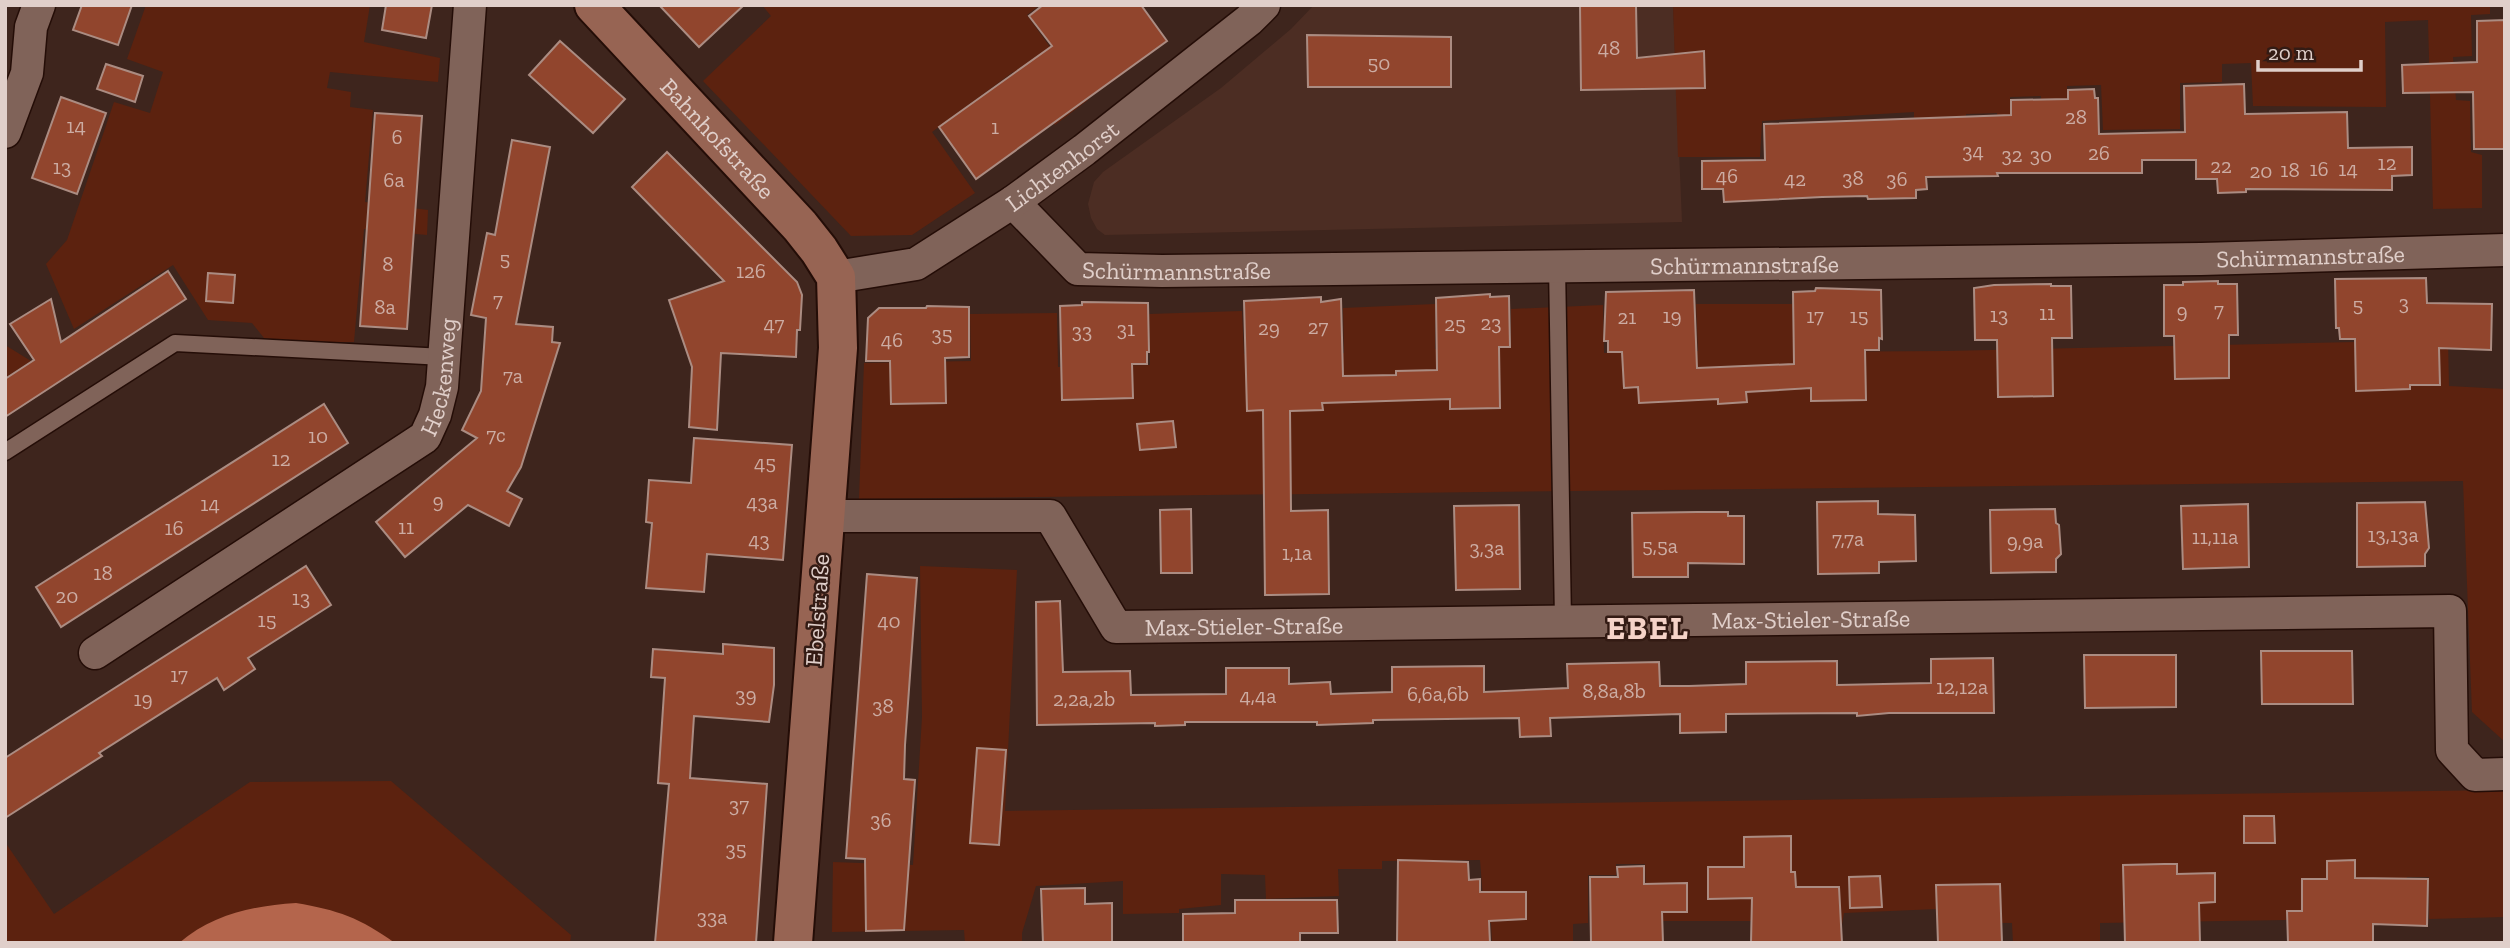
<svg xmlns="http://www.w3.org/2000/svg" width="2510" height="948" viewBox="0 0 2510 948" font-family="'Zilla Slab',serif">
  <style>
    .built { fill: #4c2d23 }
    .green { fill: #5c220f }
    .water { fill: #b4654c }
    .building { fill: #91452d; stroke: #ab8c82; stroke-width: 2 }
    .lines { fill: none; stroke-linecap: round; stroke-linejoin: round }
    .lane-casing { stroke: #240d07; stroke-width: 19 }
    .street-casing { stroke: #240d07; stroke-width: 35 }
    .secondary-casing { stroke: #240d07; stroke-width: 42 }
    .lane { stroke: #806359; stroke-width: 16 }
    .street { stroke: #806359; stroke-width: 32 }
    .secondary { stroke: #976453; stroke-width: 38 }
    .labels { text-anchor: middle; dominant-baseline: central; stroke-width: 5; stroke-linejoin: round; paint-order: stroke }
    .number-label { font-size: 21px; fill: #ccaca3 }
    .street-label { font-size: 24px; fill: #e0cfca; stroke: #331b14 }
    .district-label { font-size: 32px; font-weight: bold; letter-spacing: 2px; fill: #f5d3c8; stroke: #331b14 }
  </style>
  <rect width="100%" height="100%" fill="#3e251d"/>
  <path class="built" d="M1314,5H1673L1682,222L1105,235L1097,229L1091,218L1088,204L1094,182L1103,172L1221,88L1291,29Z"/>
  <g class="green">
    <path d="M146,5H370L364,42L440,58L438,82L330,72L327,88L351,92L350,107L373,110L365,202L428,210L427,235L364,229L354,342L268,343L252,323L208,320L173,265L74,329L46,264L67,240L114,102L150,113L163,72L127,59Z"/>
    <path d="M762,5H1040L1027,15L1088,100L1055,125L1013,72L932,132L975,193L912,235L851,236L703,81L771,16Z"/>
    <path d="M1673,5H2490V14L2471,15L2472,56L2453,57L2456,100L2470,101L2471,152L2482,155V208L2433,209L2428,20L2385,22L2386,107L2253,106L2251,63L2222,64V82L2180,83V129L2103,130L2101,85L2067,86L2068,133L2042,134L2041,96L2010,97L2011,134L1999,135L1997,113L1966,114V134L1914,130V112L1762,121L1760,157H1678Z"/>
    <path d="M1435,304V349L1511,348V309L1603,305L1604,353L1698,351L1696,304H1792L1794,352L1946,351L2448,340L2449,386L2505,389V742L2472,712L2463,481L859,499L864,363L971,361L970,314L1057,313L1058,367L1150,365L1149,314L1242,311L1244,354L1344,353L1343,308Z"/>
    <path d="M5,345L31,361L5,378Z"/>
    <path d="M920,566L1017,570L1005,811L2505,790V917L2429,919V877H2407L2405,918L2317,910H2286V920L2100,923V943H2013L2012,923L1938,922L1937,909L1844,913L1841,930L1785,921H1647L1645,864H1616V875H1588V923L1573,924V943H1492L1491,923L1485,922L1480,860L1382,861V869H1338L1339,896L1266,899L1265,875L1221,874V905L1179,909V913L1123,914V881L1036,886L1022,933V943H965L964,930L832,932L833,862L913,865L922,717Z"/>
    <path d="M391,781L571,935L570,943H5V842L54,914L250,782Z"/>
  </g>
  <path class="water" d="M296,903C338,910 360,918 395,943H179C213,914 252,906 296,903Z"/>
  <g class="building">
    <path d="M82,5H132L118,45L73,30Z"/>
    <path d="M386,5H432L426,38L382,30Z"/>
    <path d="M659,5H744L699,47Z"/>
    <path d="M1043,5H1141L1167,41L976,179L939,127L1052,46L1029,16Z"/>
    <path d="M1580,5H1636L1637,58L1704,51L1705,88L1581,90Z"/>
    <path d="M2505,20V149H2474L2473,92L2403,93L2402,65L2477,62V21Z"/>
    <path d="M1307,35L1451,37V87H1308Z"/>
    <path d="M560,41L625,99L593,133L529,75Z"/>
    <path d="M106,64L143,76L135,102L97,89Z"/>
    <path d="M2244,84L2245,114L2347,112L2348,148L2412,147V175L2392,176V190L2246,189V192L2218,193L2217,179H2196V160H2142V173H1997L1998,176L1926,177L1927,189L1916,190V198L1868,199L1867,196L1822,197L1724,202L1723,189H1702V161L1765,160L1764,124L2011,115V100L2068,99V90L2094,89L2095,98H2098L2099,134L2185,132L2184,86Z"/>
    <path d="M61,97L106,113L77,194L32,178Z"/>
    <path d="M375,113L422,116L407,329L360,326Z"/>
    <path d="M512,140L550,147L516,324L553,327L552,342L560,343L521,467L507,491L522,499L509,526L468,505L405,557L376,522L477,438L462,430L481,391L486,318L471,315L487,233L495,235Z"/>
    <path d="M667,152L797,282L802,295L800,330H797L796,357L721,353L717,430L689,427L692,367L669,300L724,281L632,187Z"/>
    <path d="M168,271L186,299L5,417V379L34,360L10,324L51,299L61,342Z"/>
    <path d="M208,273L235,275L233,303L206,301Z"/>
    <path d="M2426,278L2427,303L2492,304L2491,350L2439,348L2440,385H2410V389L2356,391L2355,339H2340L2339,328H2336L2335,279Z"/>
    <path d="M2218,281V284H2237L2238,335H2229V378L2175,379L2174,336H2164V285H2183V282Z"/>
    <path d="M2051,284V286H2071L2072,338H2052L2053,396L1998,397L1997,340H1975L1974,288L1994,285Z"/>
    <path d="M1816,288L1881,290L1882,339L1879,338V350H1865L1866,400L1811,401V388L1746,392L1747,402L1718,404V399L1639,403L1638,387L1624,388L1622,352H1608V341H1604L1606,292L1694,290L1697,368L1794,364L1793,292L1815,291Z"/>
    <path d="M1490,294V297L1509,296L1510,347H1499L1500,408L1450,409V399L1322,403L1323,410L1290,411L1291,511L1328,510L1329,594L1265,595L1263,410L1247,411L1244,301L1321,297V302L1341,299L1343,376L1396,375V371L1437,370L1436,298Z"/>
    <path d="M1082,302L1148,303L1149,352H1147V364H1132L1133,398L1062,400L1060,306L1082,305Z"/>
    <path d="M927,306L969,307V357L945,358L946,403L891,404L890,361H866L868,318L879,308H926Z"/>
    <path d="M324,404L348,443L61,627L36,587Z"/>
    <path d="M1173,421L1176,447L1140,450L1137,424Z"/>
    <path d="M694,438L792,445L783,560L707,554L704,592L646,588L652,523L646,522L649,480L691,483Z"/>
    <path d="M1878,501V514L1915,515L1916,561L1879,562V573L1818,574L1817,502Z"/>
    <path d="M2425,502L2429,548L2425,554V566L2357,567V503Z"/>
    <path d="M2248,504L2249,567L2183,569L2181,506Z"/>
    <path d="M1519,505L1520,589L1456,590L1454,506Z"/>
    <path d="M1191,509L1192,573H1161L1160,510Z"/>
    <path d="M2055,509L2056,523L2059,525L2061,554L2056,559V572L1991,573L1990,510Z"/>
    <path d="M1697,512H1728V516H1744V564L1688,563V577H1633L1632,513Z"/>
    <path d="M306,566L331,605L248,658L255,669L224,690L217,678L99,753L102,756L5,818V758Z"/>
    <path d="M867,574L917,578L905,745L904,779L915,780L904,930L866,931L865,859L846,858Z"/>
    <path d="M1060,601L1063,672L1130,671L1131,695L1226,694V668H1289V684L1330,682L1331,694L1392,692V667L1484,666V692L1568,688L1567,664L1659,662L1660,686H1689L1746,684V662L1837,661V685L1931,683V659L1993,658L1994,713H1889L1857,716V713L1726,714V732L1680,733V714L1550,718L1551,736L1520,737L1519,718L1373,720V723L1317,725V722H1185V725L1155,726V723L1037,725L1036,602Z"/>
    <path d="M723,644L774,648V685L769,722L694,716L690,778L767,784L756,943H655L669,784L658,783L665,678L651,677L653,649L723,654Z"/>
    <path d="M2261,651H2352L2353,704H2262Z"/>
    <path d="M2084,655H2176V707L2085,708Z"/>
    <path d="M977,748L1006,750L999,845L970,843Z"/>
    <path d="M2244,816H2274L2275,843H2244Z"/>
    <path d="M1791,836V872H1795L1796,887H1839L1842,943H1751L1752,898L1708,899V867H1744V837Z"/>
    <path d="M1398,860L1468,862L1469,880L1480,879V892H1526V919L1489,921L1490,943H1397Z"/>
    <path d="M2355,860V878L2428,879L2427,926L2373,924V943H2288L2287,911H2302V879H2327V861Z"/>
    <path d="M2164,864H2177V874L2215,873V902L2199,903L2200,943H2125L2123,865Z"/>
    <path d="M1644,866V884L1687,883V912H1662L1663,943H1591L1590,877H1618L1617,867Z"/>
    <path d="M1880,876L1882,907L1850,908L1849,877Z"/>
    <path d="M2000,884L2002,943H1938L1936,885Z"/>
    <path d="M1085,888V904L1112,903V943H1043L1041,889Z"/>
    <path d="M1235,900H1337L1338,933H1300V943H1183V914L1235,913Z"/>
  </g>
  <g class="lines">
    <defs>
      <g id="lane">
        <path d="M1557,265L1563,621"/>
        <path d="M5,452L175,343L444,357"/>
      </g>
      <g id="street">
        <path d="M5,132L27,73L31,27L39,5"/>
        <path id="s1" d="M1013,202L1078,269L1162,271L2201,259L2505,250"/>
        <path id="s2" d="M836,277L916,264L1013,202L1084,150L1249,20L1264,5"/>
        <path id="s3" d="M824,516H1050L1116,627L2450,611L2452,750L2475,775L2505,774"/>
        <path id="s4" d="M95,653L425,437L435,415L442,387L470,5"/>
      </g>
      <g id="secondary">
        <path id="s5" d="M594,5L800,226L819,250L836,277L838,348L793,943"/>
      </g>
    </defs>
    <use href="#lane" class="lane-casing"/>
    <use href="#street" class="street-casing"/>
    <use href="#secondary" class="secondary-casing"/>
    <use href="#lane" class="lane"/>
    <use href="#street" class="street"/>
    <use href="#secondary" class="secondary"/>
  </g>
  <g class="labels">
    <g class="number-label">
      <text x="1609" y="47">48</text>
      <text x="1379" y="62">50</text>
      <text x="2076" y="116">28</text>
      <text x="76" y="125">14</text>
      <text x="995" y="126">1</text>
      <text x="397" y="136">6</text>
      <text x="1973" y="150">34</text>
      <text x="2099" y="152">26</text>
      <text x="2012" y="154">32</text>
      <text x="2041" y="154">30</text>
      <text x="2387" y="162">12</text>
      <text x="2221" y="165">22</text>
      <text x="62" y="166">13</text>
      <text x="2319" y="168">16</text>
      <text x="2348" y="168">14</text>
      <text x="2290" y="169">18</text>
      <text x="2261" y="170">20</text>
      <text x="1727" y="175">46</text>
      <text x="1853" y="177">38</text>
      <text x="1795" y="178">42</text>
      <text x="1897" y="178">36</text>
      <text x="394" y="179">6a</text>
      <text x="505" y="258">5</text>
      <text x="388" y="263">8</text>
      <text x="751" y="270">126</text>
      <text x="498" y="299">7</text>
      <text x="2404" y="302">3</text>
      <text x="2358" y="304">5</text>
      <text x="385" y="306">8a</text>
      <text x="2219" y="309">7</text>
      <text x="2182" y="310">9</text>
      <text x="2047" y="312">11</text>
      <text x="1999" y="314">13</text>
      <text x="1672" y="315">19</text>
      <text x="1815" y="315">17</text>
      <text x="1859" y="315">15</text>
      <text x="1627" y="316">21</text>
      <text x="1491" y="322">23</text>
      <text x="774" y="323">47</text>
      <text x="1455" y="323">25</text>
      <text x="1318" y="326">27</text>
      <text x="1269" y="327">29</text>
      <text x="1126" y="328">31</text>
      <text x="1082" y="330">33</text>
      <text x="942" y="333">35</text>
      <text x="892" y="339">46</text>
      <text x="513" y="375">7a</text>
      <text x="496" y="434">7c</text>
      <text x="318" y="435">10</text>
      <text x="281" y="458">12</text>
      <text x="765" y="462">45</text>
      <text x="438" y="500">9</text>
      <text x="762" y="501">43a</text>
      <text x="210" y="503">14</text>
      <text x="406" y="526">11</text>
      <text x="174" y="527">16</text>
      <text x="2393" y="534">13,13a</text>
      <text x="2215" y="536">11,11a</text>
      <text x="1848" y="538">7,7a</text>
      <text x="759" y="539">43</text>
      <text x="2025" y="540">9,9a</text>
      <text x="1660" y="545">5,5a</text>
      <text x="1487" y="547">3,3a</text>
      <text x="1297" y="552">1,1a</text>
      <text x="103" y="572">18</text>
      <text x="67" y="595">20</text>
      <text x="301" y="597">13</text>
      <text x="267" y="619">15</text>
      <text x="889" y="620">40</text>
      <text x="179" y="674">17</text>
      <text x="1962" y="686">12,12a</text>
      <text x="1614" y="690">8,8a,8b</text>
      <text x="1438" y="693">6,6a,6b</text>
      <text x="746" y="694">39</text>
      <text x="1258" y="695">4,4a</text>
      <text x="143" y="698">19</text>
      <text x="1084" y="698">2,2a,2b</text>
      <text x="883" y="705">38</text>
      <text x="739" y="804">37</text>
      <text x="881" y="819">36</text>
      <text x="736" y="848">35</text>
      <text x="712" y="916">33a</text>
    </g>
    <g class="street-label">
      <text stroke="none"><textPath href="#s5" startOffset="182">Bahnhofstraße</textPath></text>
      <text stroke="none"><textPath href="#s2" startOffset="257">Lichtenhorst</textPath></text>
      <text stroke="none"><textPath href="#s1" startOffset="1326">Schürmannstraße</textPath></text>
      <text stroke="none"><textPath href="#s1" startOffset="760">Schürmannstraße</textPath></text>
      <text stroke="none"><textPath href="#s1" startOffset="192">Schürmannstraße</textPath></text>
      <text stroke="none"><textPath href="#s4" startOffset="457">Heckenweg</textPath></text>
      <text transform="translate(817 610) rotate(-86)">Ebelstraße</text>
      <text stroke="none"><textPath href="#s3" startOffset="1050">Max-Stieler-Straße</textPath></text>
      <text stroke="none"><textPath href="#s3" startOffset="483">Max-Stieler-Straße</textPath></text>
    </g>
    <g class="district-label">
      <text x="1648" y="628">EBEL</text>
    </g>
  </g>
  <rect width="2510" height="948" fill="none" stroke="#e0cfca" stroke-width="14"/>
  <path d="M2258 60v10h103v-10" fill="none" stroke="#e0cfca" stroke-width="3.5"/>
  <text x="2268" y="60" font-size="21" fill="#e0cfca" stroke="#331b14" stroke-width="5" paint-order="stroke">20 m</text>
</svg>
